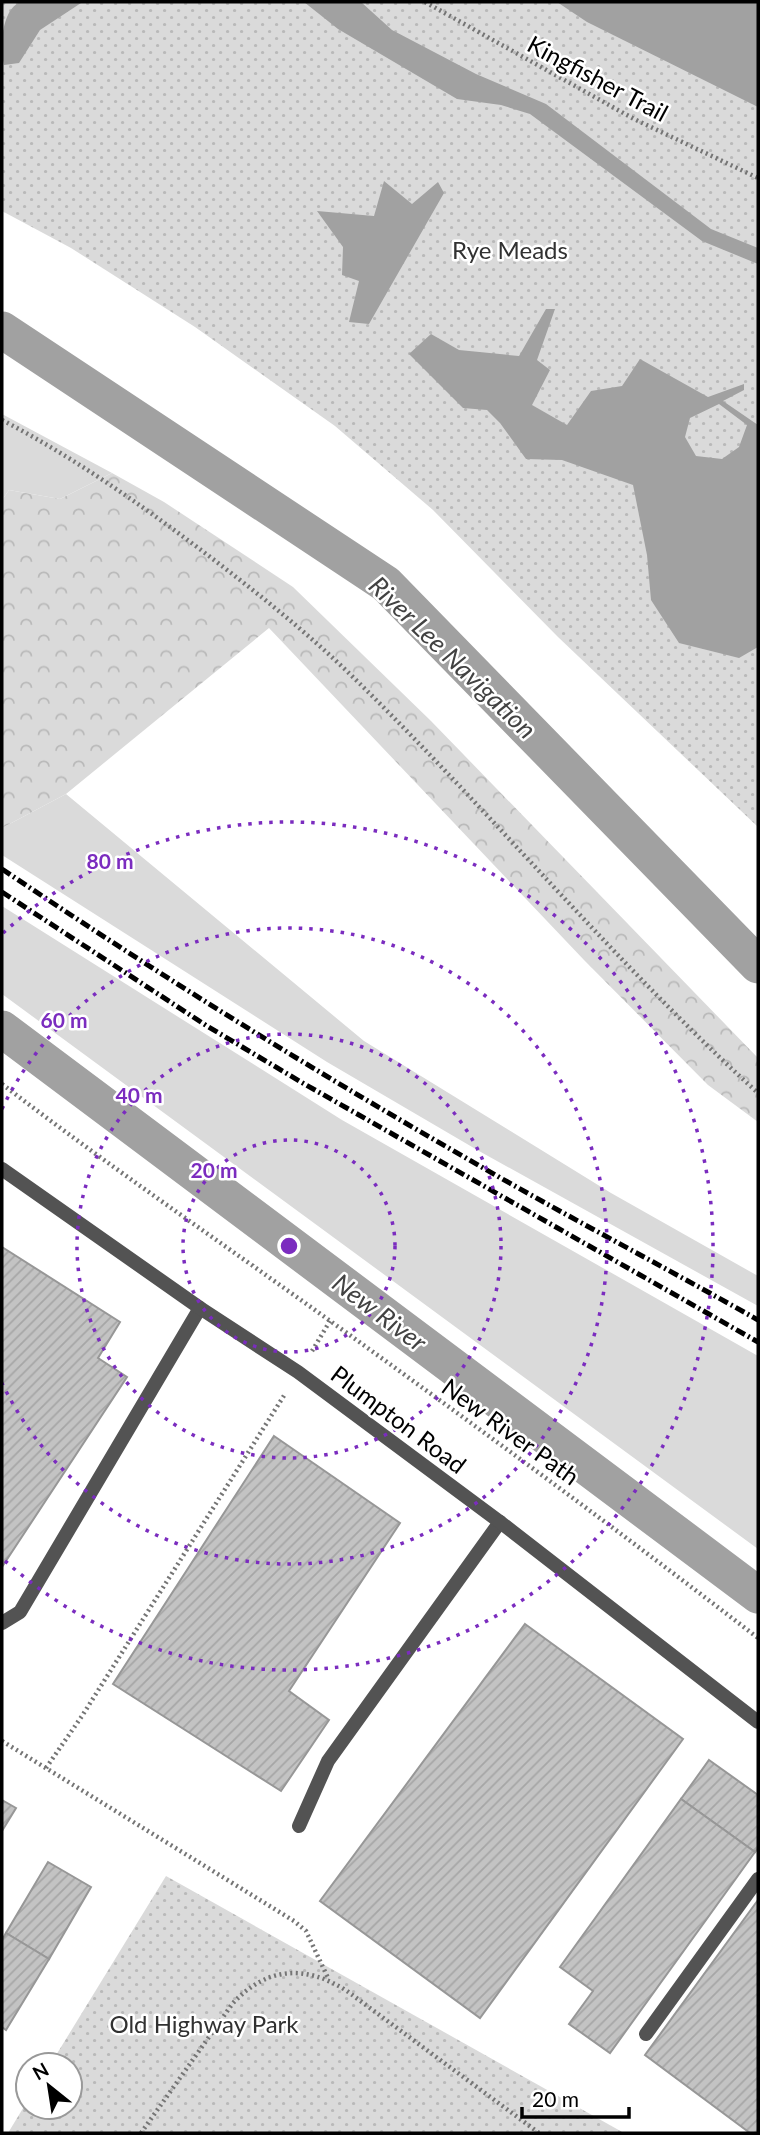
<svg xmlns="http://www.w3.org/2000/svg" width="760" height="2135" viewBox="0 0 760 2135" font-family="Lato,sans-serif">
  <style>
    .grass { fill: #dadada }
    .forest { fill: url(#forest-crowns) }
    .park { fill: url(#park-dots) }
    .water { fill: #a1a1a1; fill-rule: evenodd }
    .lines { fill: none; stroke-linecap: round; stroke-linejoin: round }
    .canal { stroke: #a1a1a1; stroke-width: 37 }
    .building { fill: url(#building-hatch); stroke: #979797; stroke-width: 2 }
    .path { stroke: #757575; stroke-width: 4.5; stroke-dasharray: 2 3.5; stroke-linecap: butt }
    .service { stroke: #535353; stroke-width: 14 }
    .minor { stroke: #535353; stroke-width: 14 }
    .rail { stroke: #000; stroke-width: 5; stroke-dasharray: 10 3.5 2 3.5; stroke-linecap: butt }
    .ring { fill: none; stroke: #7b2cbf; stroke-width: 3.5; stroke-dasharray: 3.5 7 }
    .labels { text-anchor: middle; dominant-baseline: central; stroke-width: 5; stroke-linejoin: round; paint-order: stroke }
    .street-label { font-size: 24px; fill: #000; stroke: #fff }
    .park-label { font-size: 24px; fill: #313131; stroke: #fff }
    .water-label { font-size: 26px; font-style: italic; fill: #424242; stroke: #fff }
    .centre { fill: #7b2cbf; stroke: #fff; stroke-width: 3.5 }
    .ring-label { font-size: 21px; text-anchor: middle; font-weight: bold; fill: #7b2cbf; stroke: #fff; stroke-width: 5; stroke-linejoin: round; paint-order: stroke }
  </style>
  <defs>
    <pattern id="forest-crowns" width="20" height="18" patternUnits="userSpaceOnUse" patternTransform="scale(1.75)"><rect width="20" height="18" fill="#dadada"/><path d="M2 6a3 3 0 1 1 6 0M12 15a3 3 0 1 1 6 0" fill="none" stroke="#b9b9b9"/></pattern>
    <pattern id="park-dots" width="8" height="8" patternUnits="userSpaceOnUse" patternTransform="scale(1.75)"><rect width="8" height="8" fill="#dadada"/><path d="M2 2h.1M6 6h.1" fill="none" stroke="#b9b9b9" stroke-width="1.8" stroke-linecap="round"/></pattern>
    <pattern id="building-hatch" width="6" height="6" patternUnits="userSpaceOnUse" patternTransform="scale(1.75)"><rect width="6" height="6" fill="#c3c3c3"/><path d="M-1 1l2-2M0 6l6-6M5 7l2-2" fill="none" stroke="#a6a6a6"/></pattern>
  </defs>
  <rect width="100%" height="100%" fill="#fff"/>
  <g class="grass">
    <path d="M2,414L112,473L60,499L9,490L2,500Z"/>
    <path d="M66,794L364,1041L611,1193L758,1276V1306L479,1151L327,1062L2,855V828Z"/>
    <path d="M2,906L342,1120L758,1356V1549L2,994Z"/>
  </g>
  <path class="forest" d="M112,473L164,502L293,587L431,721L758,1058V1122L708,1085L584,960L269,628L66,794L2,828V500L9,490L60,499Z"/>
  <g class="park">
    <path d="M2,2H758V827L558,637L433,510L335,426L195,327L71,248L2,211Z"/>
    <path d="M166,1876L624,2133H8L28,2100V2107H70V2065H50Z"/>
  </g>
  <g class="water">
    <path d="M20,2L81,3L40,30L19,63L4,65C0,47 1,11 20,2Z"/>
    <path d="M304,2H361L392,30L476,74L546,104L711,229L758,248V264L702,241L530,114L501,105L457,99L338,29Z"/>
    <path d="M557,2H758V107L587,22Z"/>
    <path d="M384,181L412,204L438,182L444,193L369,324L349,322L359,281L342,275L343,247L317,211L374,216Z"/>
    <path d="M546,309H555L537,360L550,370L532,405L567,425L591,391L622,386L640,359L708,397L744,384V390L723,401L758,425V647L739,658L679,643L651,600L647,555L633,485L562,460L526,459L500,423L487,410L463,408L409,354L431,334L459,350L519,356ZM719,404L747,425L739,447L722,459L696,456L685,437L690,418Z"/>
  </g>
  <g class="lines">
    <g class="canal">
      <path d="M2,330L386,584L758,965"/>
      <path d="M2,1029L758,1595"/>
    </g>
  </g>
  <g class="building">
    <path d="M2,1247L120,1322L98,1358L127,1377L2,1567Z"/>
    <path d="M274,1436L400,1523L289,1691L329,1720L281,1791L113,1684Z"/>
    <path d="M525,1624L683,1739L480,2018L320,1901Z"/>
    <path d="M709,1760L758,1795V1848L755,1852L681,1799Z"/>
    <path d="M681,1799L755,1852L610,2053L569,2024L593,1991L560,1967Z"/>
    <path d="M2,1800L16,1808L2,1831Z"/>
    <path d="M48,1862L91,1887L49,1959L6,1933Z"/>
    <path d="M758,1900V2133H750L645,2055Z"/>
    <path d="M6,1933L49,1959L6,2030L2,2027V1940Z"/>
  </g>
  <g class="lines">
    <g class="path">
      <path d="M425,2L634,119L758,178"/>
      <path d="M2,420C73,457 137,502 201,550C255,591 307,632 355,679C493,814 616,964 758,1093"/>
      <path d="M2,1084C110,1167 222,1243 333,1323C476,1426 618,1530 758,1638"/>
      <path d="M312,1351L330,1321"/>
      <path d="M2,1741L294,1921L306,1931L328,1978"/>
      <path d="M46,1768L82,1716L285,1394"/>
      <path d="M141,2133L233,2003C267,1967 305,1964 347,1991L539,2133"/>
    </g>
    <g class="service">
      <path d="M2,1623L20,1612L200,1308"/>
      <path d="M299,1826L328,1761L500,1522"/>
      <path d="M646,2034L758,1879"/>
    </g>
    <path class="minor" d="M2,1169L200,1308L298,1372L500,1522L758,1722"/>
    <g class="rail">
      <path d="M2,869C153,971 307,1067 466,1158C562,1214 661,1265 758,1320"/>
      <path d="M2,892L207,1026L301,1082L758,1342"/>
    </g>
  </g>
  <g class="ring">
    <circle cx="289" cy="1246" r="106"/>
    <circle cx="289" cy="1246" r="212"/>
    <path d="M2 1109A318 318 0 1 1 2 1383"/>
    <path d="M3 933A424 424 0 1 1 3 1559"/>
  </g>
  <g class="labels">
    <g class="street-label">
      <text transform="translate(598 78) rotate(28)">Kingfisher Trail</text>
      <text transform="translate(399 1419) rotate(37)">Plumpton Road</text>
      <text transform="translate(511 1431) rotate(36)">New River Path</text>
    </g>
    <g class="park-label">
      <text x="510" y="249">Rye Meads</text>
      <text x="204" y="2023">Old Highway Park</text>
    </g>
    <g class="water-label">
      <text transform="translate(453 657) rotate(44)">River Lee Navigation</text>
      <text transform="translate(380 1312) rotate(37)">New River</text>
    </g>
  </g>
  <circle cx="289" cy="1246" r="10" class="centre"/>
  <g class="ring-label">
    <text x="110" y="869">80 m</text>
    <text x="64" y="1028">60 m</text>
    <text x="139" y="1103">40 m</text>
    <text x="214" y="1178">20 m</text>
  </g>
  <rect width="760" height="2135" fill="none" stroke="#000000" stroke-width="7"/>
  <g transform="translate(49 2086) rotate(330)"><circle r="33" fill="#ffffff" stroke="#999999" stroke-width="2"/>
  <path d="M0-5L12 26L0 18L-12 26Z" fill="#000000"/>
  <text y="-10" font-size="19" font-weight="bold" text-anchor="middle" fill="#000000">N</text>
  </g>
  <path d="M522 2107v10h107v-10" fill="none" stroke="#000000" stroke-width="3.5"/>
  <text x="532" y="2107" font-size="21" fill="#000000" stroke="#ffffff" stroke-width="5" paint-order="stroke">20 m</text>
</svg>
